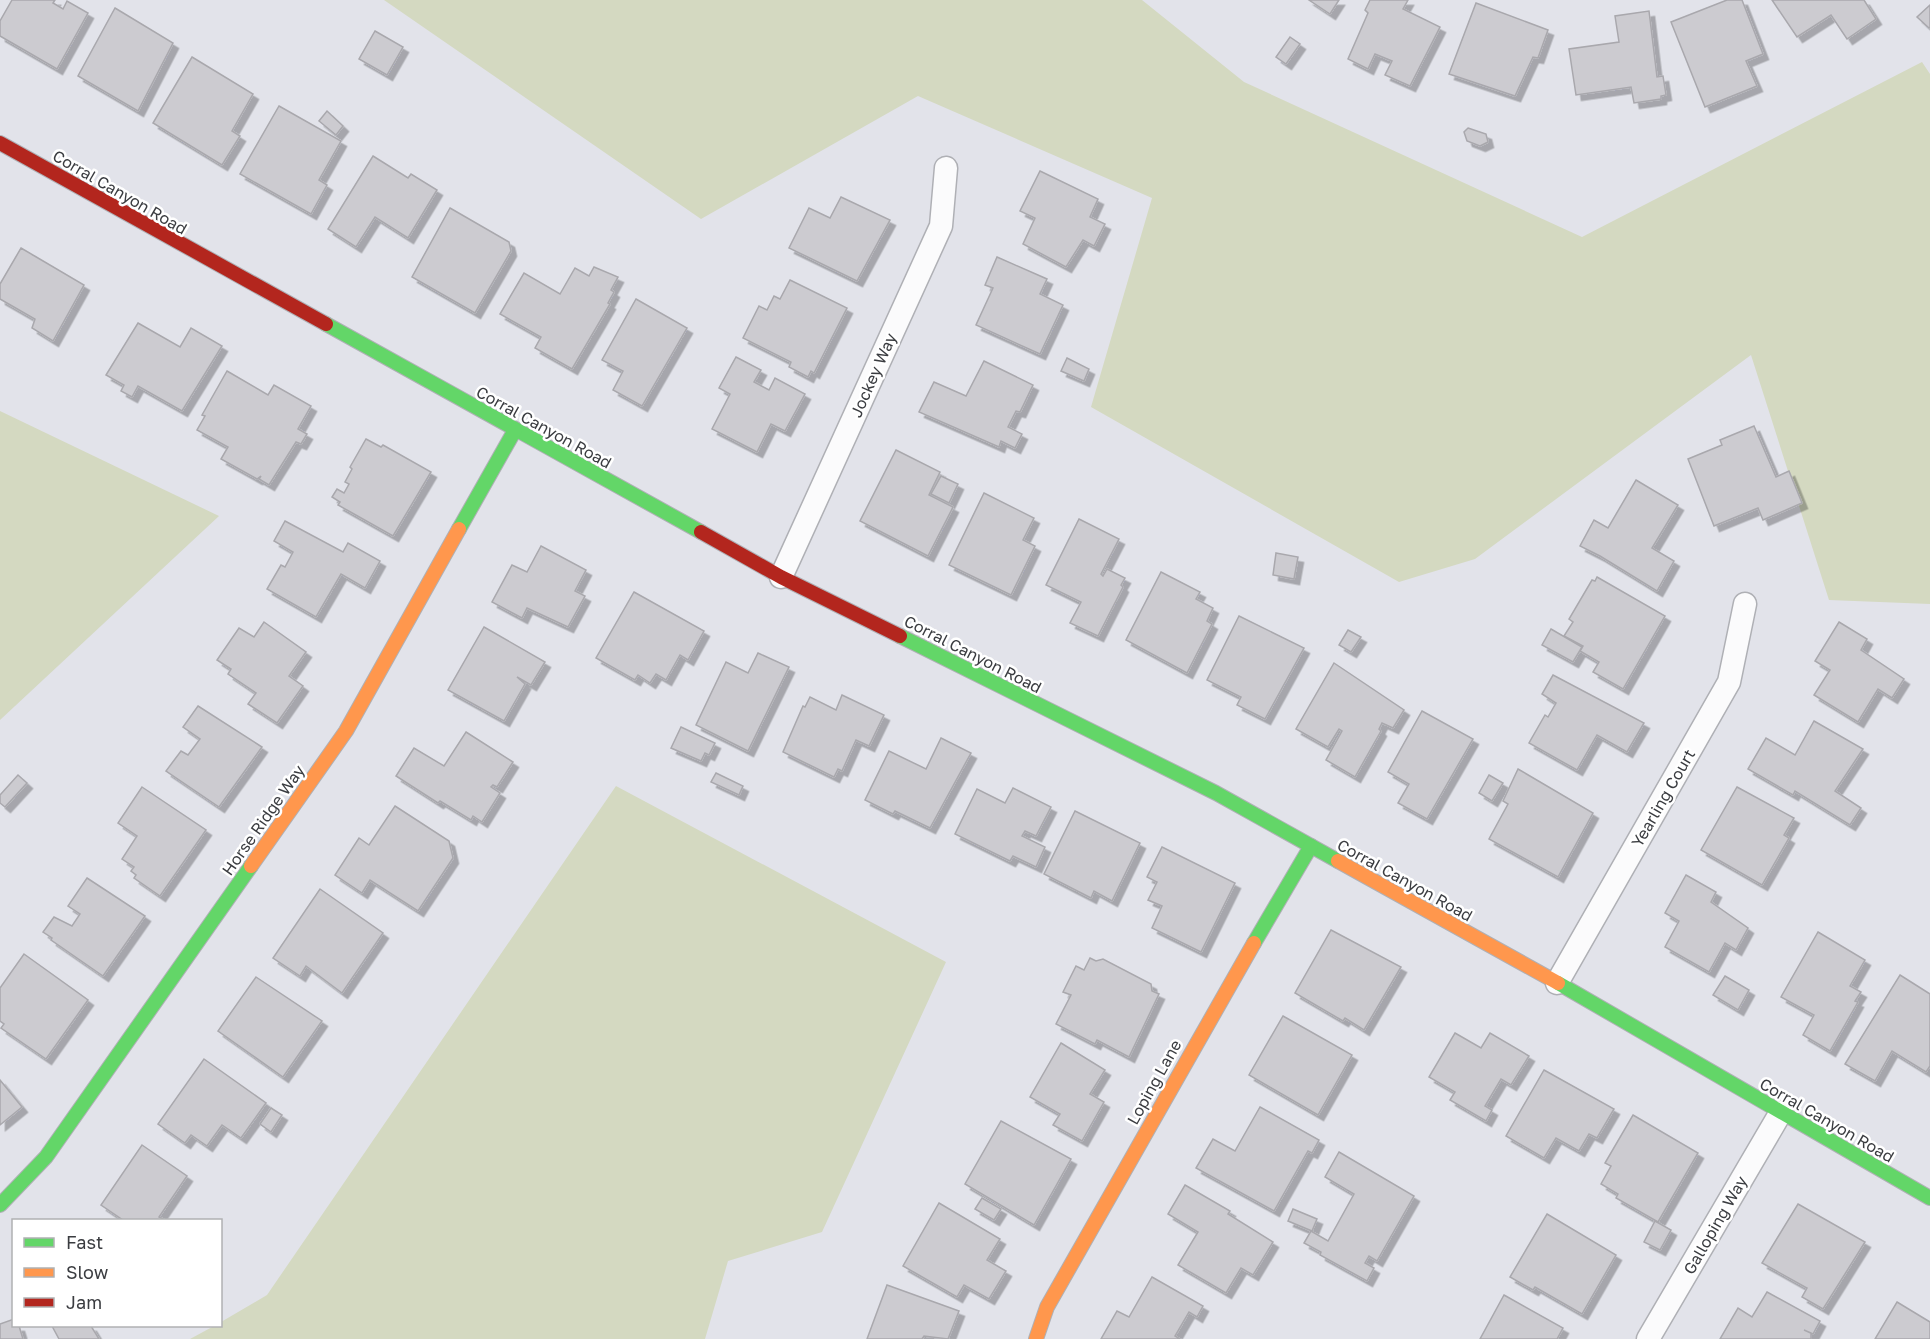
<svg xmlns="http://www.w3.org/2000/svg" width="1930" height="1339" viewBox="0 0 1930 1339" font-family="'Golos Text',sans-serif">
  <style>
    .green { fill: #d4d9c1 }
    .building { fill: #cccbd0; stroke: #a9a8ad; stroke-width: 1.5; filter: url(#shadow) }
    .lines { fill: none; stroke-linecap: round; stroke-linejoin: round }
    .street-casing { stroke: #afb0b5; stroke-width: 25 }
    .fast-casing { stroke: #afb0b5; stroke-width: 16 }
    .slow-casing { stroke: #afb0b5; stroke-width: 16 }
    .jam-casing { stroke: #afb0b5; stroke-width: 16 }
    .street { stroke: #fbfbfc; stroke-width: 22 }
    .fast { stroke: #63d668; stroke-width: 14 }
    .slow { stroke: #ff974d; stroke-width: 14 }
    .jam { stroke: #b3261e; stroke-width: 14 }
    .labels { text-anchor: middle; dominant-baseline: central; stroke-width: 5; stroke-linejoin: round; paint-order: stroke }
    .street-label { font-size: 16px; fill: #3a3c40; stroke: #fff }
  </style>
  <defs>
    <filter id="shadow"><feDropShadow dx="5.5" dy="5.5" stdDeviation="0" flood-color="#0004"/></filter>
  </defs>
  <rect width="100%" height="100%" fill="#e2e3ea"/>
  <g class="green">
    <path d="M384,0H1142L1244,82L1582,237L1922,62L1930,74V604L1829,600L1751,355L1475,559L1399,582L1091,407L1152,198L918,96L701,219Z"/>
    <path d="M0,411L219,516L0,720Z"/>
    <path d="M616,786L946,962L822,1232L728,1261L705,1339H190L214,1326H220L221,1322L267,1295Z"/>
  </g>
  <g class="building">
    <path d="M12,0H55L53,3L63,9L67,1L88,13L57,69L0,36V21Z"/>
    <path d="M1309,0H1339L1330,14Z"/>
    <path d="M1370,0H1408L1403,9L1440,27L1410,86L1385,75L1392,61L1375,54L1368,69L1348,59L1368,13L1365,10Z"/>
    <path d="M1727,0H1742L1763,54L1746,61L1757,86L1705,107L1671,22Z"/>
    <path d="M1772,0H1864L1876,19L1847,39L1831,15L1797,37Z"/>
    <path d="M1476,3L1548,30L1538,58L1533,57L1515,96L1449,74Z"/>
    <path d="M1930,5V27L1929,28L1917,17Z"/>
    <path d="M115,8L173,43L138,111L78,76Z"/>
    <path d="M1649,11L1657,77L1663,76L1666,95L1661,96V99L1634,103L1631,87L1576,95L1569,49L1619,42L1615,16Z"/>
    <path d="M375,31L403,47L387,75L359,59Z"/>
    <path d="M1290,37L1300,44L1286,64L1276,57Z"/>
    <path d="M192,57L253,94L232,131L240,136L222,165L153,123Z"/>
    <path d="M279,106L341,141L319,180L327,185L311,214L240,174Z"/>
    <path d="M327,111L343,126L336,135L319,121Z"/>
    <path d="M1468,128L1486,134L1488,142L1480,146L1467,141L1464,132Z"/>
    <path d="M373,156L408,178L411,174L437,190L408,238L375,217L356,247L328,229Z"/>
    <path d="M1040,171L1098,199L1090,217L1105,224L1094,246L1083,240L1066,267L1023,244L1035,218L1020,211Z"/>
    <path d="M841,197L890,220L857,281L789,248L809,208L830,218Z"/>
    <path d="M450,208L509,242L511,251L475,313L412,277Z"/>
    <path d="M21,248L84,285L53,341L32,328L35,319L0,299V284Z"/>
    <path d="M997,257L1047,279L1040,294L1063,305L1040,354L976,325L993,288L985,285Z"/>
    <path d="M594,267L618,277L611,290L614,292L608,303L610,304L572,369L535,348L541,337L500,314L524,273L560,294L575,268L589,276Z"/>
    <path d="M790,280L847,308L814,373L811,371L808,377L789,367L791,362L743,338L759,306L767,310L774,296L780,299Z"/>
    <path d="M636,299L687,328L642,406L613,390L623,371L602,360Z"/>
    <path d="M138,323L180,347L191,328L222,346L182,411L138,386L132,397L121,391L124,385L106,375Z"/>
    <path d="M736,357L761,370L754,382L769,390L775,378L805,394L785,431L771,424L757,452L712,429L730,394L719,388Z"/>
    <path d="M1067,358L1089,369L1084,381L1061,371Z"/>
    <path d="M984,361L1033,385L1020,412L1016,411L1008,427L1022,434L1015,448L1001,441L999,447L919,412L934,382L966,396Z"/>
    <path d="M227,371L268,395L274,385L311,406L298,429L307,434L301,444L296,442L269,485L259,479L261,476L257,479L221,459L228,447L197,430L205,416L202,415Z"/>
    <path d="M1754,426L1776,477L1789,471L1802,503L1763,520L1758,508L1714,526L1688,459L1722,445L1720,440Z"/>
    <path d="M366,439L381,447L383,445L431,472L393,536L338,505L340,502L332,497L337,489L344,493L349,484L345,482L352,469L350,467Z"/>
    <path d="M896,450L940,472L929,495L953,507L928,556L860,521Z"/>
    <path d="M941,476L958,484L949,503L931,494Z"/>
    <path d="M1636,480L1678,505L1652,548L1674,561L1657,591L1600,556L1580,546L1594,520L1608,528Z"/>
    <path d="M984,493L1034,518L1023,540L1035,546L1011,595L949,565Z"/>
    <path d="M1079,519L1119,539L1101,574L1103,576L1107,569L1125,578L1121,585L1123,587L1098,636L1070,623L1081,602L1046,585Z"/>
    <path d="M285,521L343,552L348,543L380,561L365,588L341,574L316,617L267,589L281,565L285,567L293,552L274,541Z"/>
    <path d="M541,546L586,570L575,591L585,596L568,627L527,608L522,618L492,602L512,565L527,572Z"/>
    <path d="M1276,553L1298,557L1294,579L1273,575Z"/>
    <path d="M1161,572L1200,592L1196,599L1213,608L1207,621L1212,624L1187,673L1126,640Z"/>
    <path d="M1597,577L1665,616L1623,689L1593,672L1599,662L1580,651L1583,646L1564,636L1573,622L1569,619L1592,580L1595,581Z"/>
    <path d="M634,592L704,631L688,660L680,655L666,680L656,674L650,683L638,675L635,680L596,658Z"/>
    <path d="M1239,616L1304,648L1265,719L1237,705L1241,697L1207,680Z"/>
    <path d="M264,622L306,652L289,676L303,686L277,723L248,704L256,693L228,674L231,669L217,660L239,628L254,637Z"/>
    <path d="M1839,622L1867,639L1861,650L1904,679L1892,698L1878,689L1858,722L1814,695L1830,670L1815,661Z"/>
    <path d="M484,627L545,662L531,685L517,677L525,684L504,721L448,690Z"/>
    <path d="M1551,629L1582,647L1573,662L1542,645Z"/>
    <path d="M1348,630L1361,637L1351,652L1339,645Z"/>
    <path d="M758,653L789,667L748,751L696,725L726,662L748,673Z"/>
    <path d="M1334,663L1404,710L1393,728L1382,723L1379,729L1381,731L1355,777L1326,760L1342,731L1339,729L1328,747L1296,729Z"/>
    <path d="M1553,675L1644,723L1627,752L1597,735L1577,770L1529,743L1545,715L1548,717L1556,703L1542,694Z"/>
    <path d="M842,695L884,715L869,746L856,740L842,771L838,769L834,777L783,752L803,706L805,707L810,697L836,710Z"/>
    <path d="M198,706L262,747L219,807L166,771L181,751L188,755L200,739L183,727Z"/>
    <path d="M1422,711L1473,739L1427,819L1398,803L1409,784L1388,772Z"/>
    <path d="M1814,721L1863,749L1835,791L1861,808L1850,825L1795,791L1793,795L1748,769L1766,738L1795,755Z"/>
    <path d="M681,727L715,743L709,755L705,753L701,761L671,748Z"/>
    <path d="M466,732L513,762L497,787L493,785L491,787L500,793L482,822L473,816L471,820L440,801L438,803L396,776L414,748L444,766Z"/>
    <path d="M941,738L971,753L930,828L895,811L893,814L865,800L889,751L926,769Z"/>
    <path d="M1518,769L1593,813L1558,877L1489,839L1508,804L1503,801Z"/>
    <path d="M716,773L743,786L739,795L711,782Z"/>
    <path d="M18,775L27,783L5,807L0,803V795Z"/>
    <path d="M1489,775L1503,783L1492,801L1479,793Z"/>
    <path d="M142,787L206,830L160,896L134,878L136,875L131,871L134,867L122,859L137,836L118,823Z"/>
    <path d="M1737,787L1794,818L1784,835L1789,838L1762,885L1701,850Z"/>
    <path d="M1013,788L1051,807L1036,836L1025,831L1022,836L1045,847L1036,867L1013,856L1010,861L955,834L977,789L1005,803Z"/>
    <path d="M395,806L449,841L453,858L418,911L370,880L362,893L335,875L359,838L369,845Z"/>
    <path d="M1075,811L1140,843L1112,901L1094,891L1091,898L1044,874Z"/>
    <path d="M1162,847L1235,883L1201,952L1152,928L1162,906L1148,900L1157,882L1147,877Z"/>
    <path d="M1686,875L1716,892L1711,902L1748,928L1736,950L1725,943L1709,972L1665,947L1679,921L1665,913Z"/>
    <path d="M87,878L145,916L103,976L51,940L52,938L43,932L54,917L72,926L80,914L68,906Z"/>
    <path d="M320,889L383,933L342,993L306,966L300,976L273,958Z"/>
    <path d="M1331,930L1401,967L1364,1030L1345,1018L1343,1021L1295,993Z"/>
    <path d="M1818,932L1865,960L1850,986L1861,992L1855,1001L1858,1002L1830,1051L1803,1035L1814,1015L1781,997Z"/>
    <path d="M24,954L88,1000L46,1059L1,1028L4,1024L0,1021V988Z"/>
    <path d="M1090,958L1096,961L1103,959L1151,984L1152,991L1159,994L1129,1057L1097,1040L1095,1044L1056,1024L1071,995L1063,992L1076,966L1084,970Z"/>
    <path d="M1900,975L1930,994V1066L1926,1072L1892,1051L1875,1081L1845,1064Z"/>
    <path d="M1725,976L1749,990L1738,1010L1713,995Z"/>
    <path d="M256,977L322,1021L283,1077L218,1031Z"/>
    <path d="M1283,1016L1352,1055L1318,1115L1249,1075Z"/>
    <path d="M1455,1033L1481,1048L1490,1033L1529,1056L1511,1085L1501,1079L1485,1106L1492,1110L1486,1121L1450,1100L1455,1092L1429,1077Z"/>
    <path d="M1061,1043L1105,1070L1090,1094L1104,1102L1082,1141L1053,1125L1060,1114L1030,1097Z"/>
    <path d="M204,1059L266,1103L241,1138L222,1125L207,1146L191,1135L185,1143L158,1124Z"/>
    <path d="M1544,1070L1614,1109L1597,1138L1589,1134L1579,1151L1556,1138L1544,1158L1506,1136Z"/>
    <path d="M0,1080L22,1107L0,1125Z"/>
    <path d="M1260,1107L1319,1140L1312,1153L1308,1151L1274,1211L1196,1168L1213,1139L1235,1151Z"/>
    <path d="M271,1108L282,1115L271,1132L260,1124Z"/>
    <path d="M1633,1115L1698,1153L1658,1222L1616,1198L1618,1194L1601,1184L1611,1166L1605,1163Z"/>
    <path d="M1001,1121L1071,1159L1034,1225L965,1184Z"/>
    <path d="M142,1145L187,1176L159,1217L165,1220H123L101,1205Z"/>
    <path d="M1339,1152L1414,1196L1377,1261L1369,1256L1365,1263L1374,1268L1367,1281L1320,1255L1321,1252L1304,1243L1311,1231L1328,1241L1354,1194L1325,1177Z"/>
    <path d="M1185,1185L1230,1211L1228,1214L1273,1242L1253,1275L1241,1268L1226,1293L1178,1265L1198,1232L1168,1214Z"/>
    <path d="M982,1198L1001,1209L994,1220L975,1209Z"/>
    <path d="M939,1203L1000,1239L987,1260L1006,1271L989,1299L964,1285L957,1297L903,1266Z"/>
    <path d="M1798,1204L1865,1242L1823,1309L1802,1297L1807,1288L1762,1263Z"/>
    <path d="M1293,1209L1317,1219L1312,1231L1288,1221Z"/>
    <path d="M1547,1214L1616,1255L1582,1314L1535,1287L1533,1290L1510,1277Z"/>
    <path d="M1655,1221L1671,1230L1660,1250L1644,1242Z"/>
    <path d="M1152,1277L1203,1306L1197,1317L1189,1312L1175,1336L1180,1339H1101L1117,1311L1129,1317Z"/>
    <path d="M887,1285L959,1311L948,1339L924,1336L922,1339H867Z"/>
    <path d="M1767,1292L1820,1321L1813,1334L1804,1330L1811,1333V1339H1720L1738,1308L1752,1317Z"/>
    <path d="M1504,1295L1563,1328L1557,1339H1480Z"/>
    <path d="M1897,1302L1930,1322V1339H1875Z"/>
    <path d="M14,1319V1326H19L23,1339H0V1324Z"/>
    <path d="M52,1326H91L99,1339H59Z"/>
  </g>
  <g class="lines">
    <defs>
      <g id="street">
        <path d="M781,577L941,226L946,168"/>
        <path d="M1557,983L1729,682L1745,604"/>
        <path d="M1648,1339L1781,1112"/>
      </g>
      <g id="fast">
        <path d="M326,324L701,532"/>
        <path d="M459,529L515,430"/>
        <path d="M900,636L1216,793L1338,861"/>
        <path d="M1254,943L1311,846"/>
        <path d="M1558,983L1930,1198"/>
        <path d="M0,1205L46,1157L251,866"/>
      </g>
      <g id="slow">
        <path d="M1338,861L1558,983"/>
        <path d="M251,866L346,731L459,529"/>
        <path d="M1036,1339L1047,1307L1254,943"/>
      </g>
      <g id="jam">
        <path d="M0,143L326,324"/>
        <path d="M701,532L781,577L900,636"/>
      </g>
    </defs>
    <use href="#street" class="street-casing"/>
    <use href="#fast" class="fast-casing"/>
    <use href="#slow" class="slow-casing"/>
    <use href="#jam" class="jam-casing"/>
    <use href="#street" class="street"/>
    <use href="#fast" class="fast"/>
    <use href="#slow" class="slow"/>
    <use href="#jam" class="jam"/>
  </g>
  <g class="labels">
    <g class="street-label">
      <text transform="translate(120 192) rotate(30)">Corral Canyon Road</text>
      <text transform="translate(873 375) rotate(-66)">Jockey Way</text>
      <text transform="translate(544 427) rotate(29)">Corral Canyon Road</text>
      <text transform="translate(973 654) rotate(27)">Corral Canyon Road</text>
      <text transform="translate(1663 798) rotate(-60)">Yearling Court</text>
      <text transform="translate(263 820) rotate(-55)">Horse Ridge Way</text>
      <text transform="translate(1405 880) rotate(29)">Corral Canyon Road</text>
      <text transform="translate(1154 1082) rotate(-61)">Loping Lane</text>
      <text transform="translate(1827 1120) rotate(30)">Corral Canyon Road</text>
      <text transform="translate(1715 1225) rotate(-60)">Galloping Way</text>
    </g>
  </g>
  <rect x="12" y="1219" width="210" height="108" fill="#ffffff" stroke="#b0b1b3" stroke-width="1.5"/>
  <rect x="24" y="1238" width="30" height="9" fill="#63d668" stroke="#b0b1b3" stroke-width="1.5"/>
  <text x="66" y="1249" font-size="18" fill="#3a3c40">Fast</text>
  <rect x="24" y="1268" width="30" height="9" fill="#ff974d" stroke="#b0b1b3" stroke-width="1.5"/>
  <text x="66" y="1279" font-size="18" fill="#3a3c40">Slow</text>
  <rect x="24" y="1298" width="30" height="9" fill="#b3261e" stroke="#b0b1b3" stroke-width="1.5"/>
  <text x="66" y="1309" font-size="18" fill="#3a3c40">Jam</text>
</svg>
